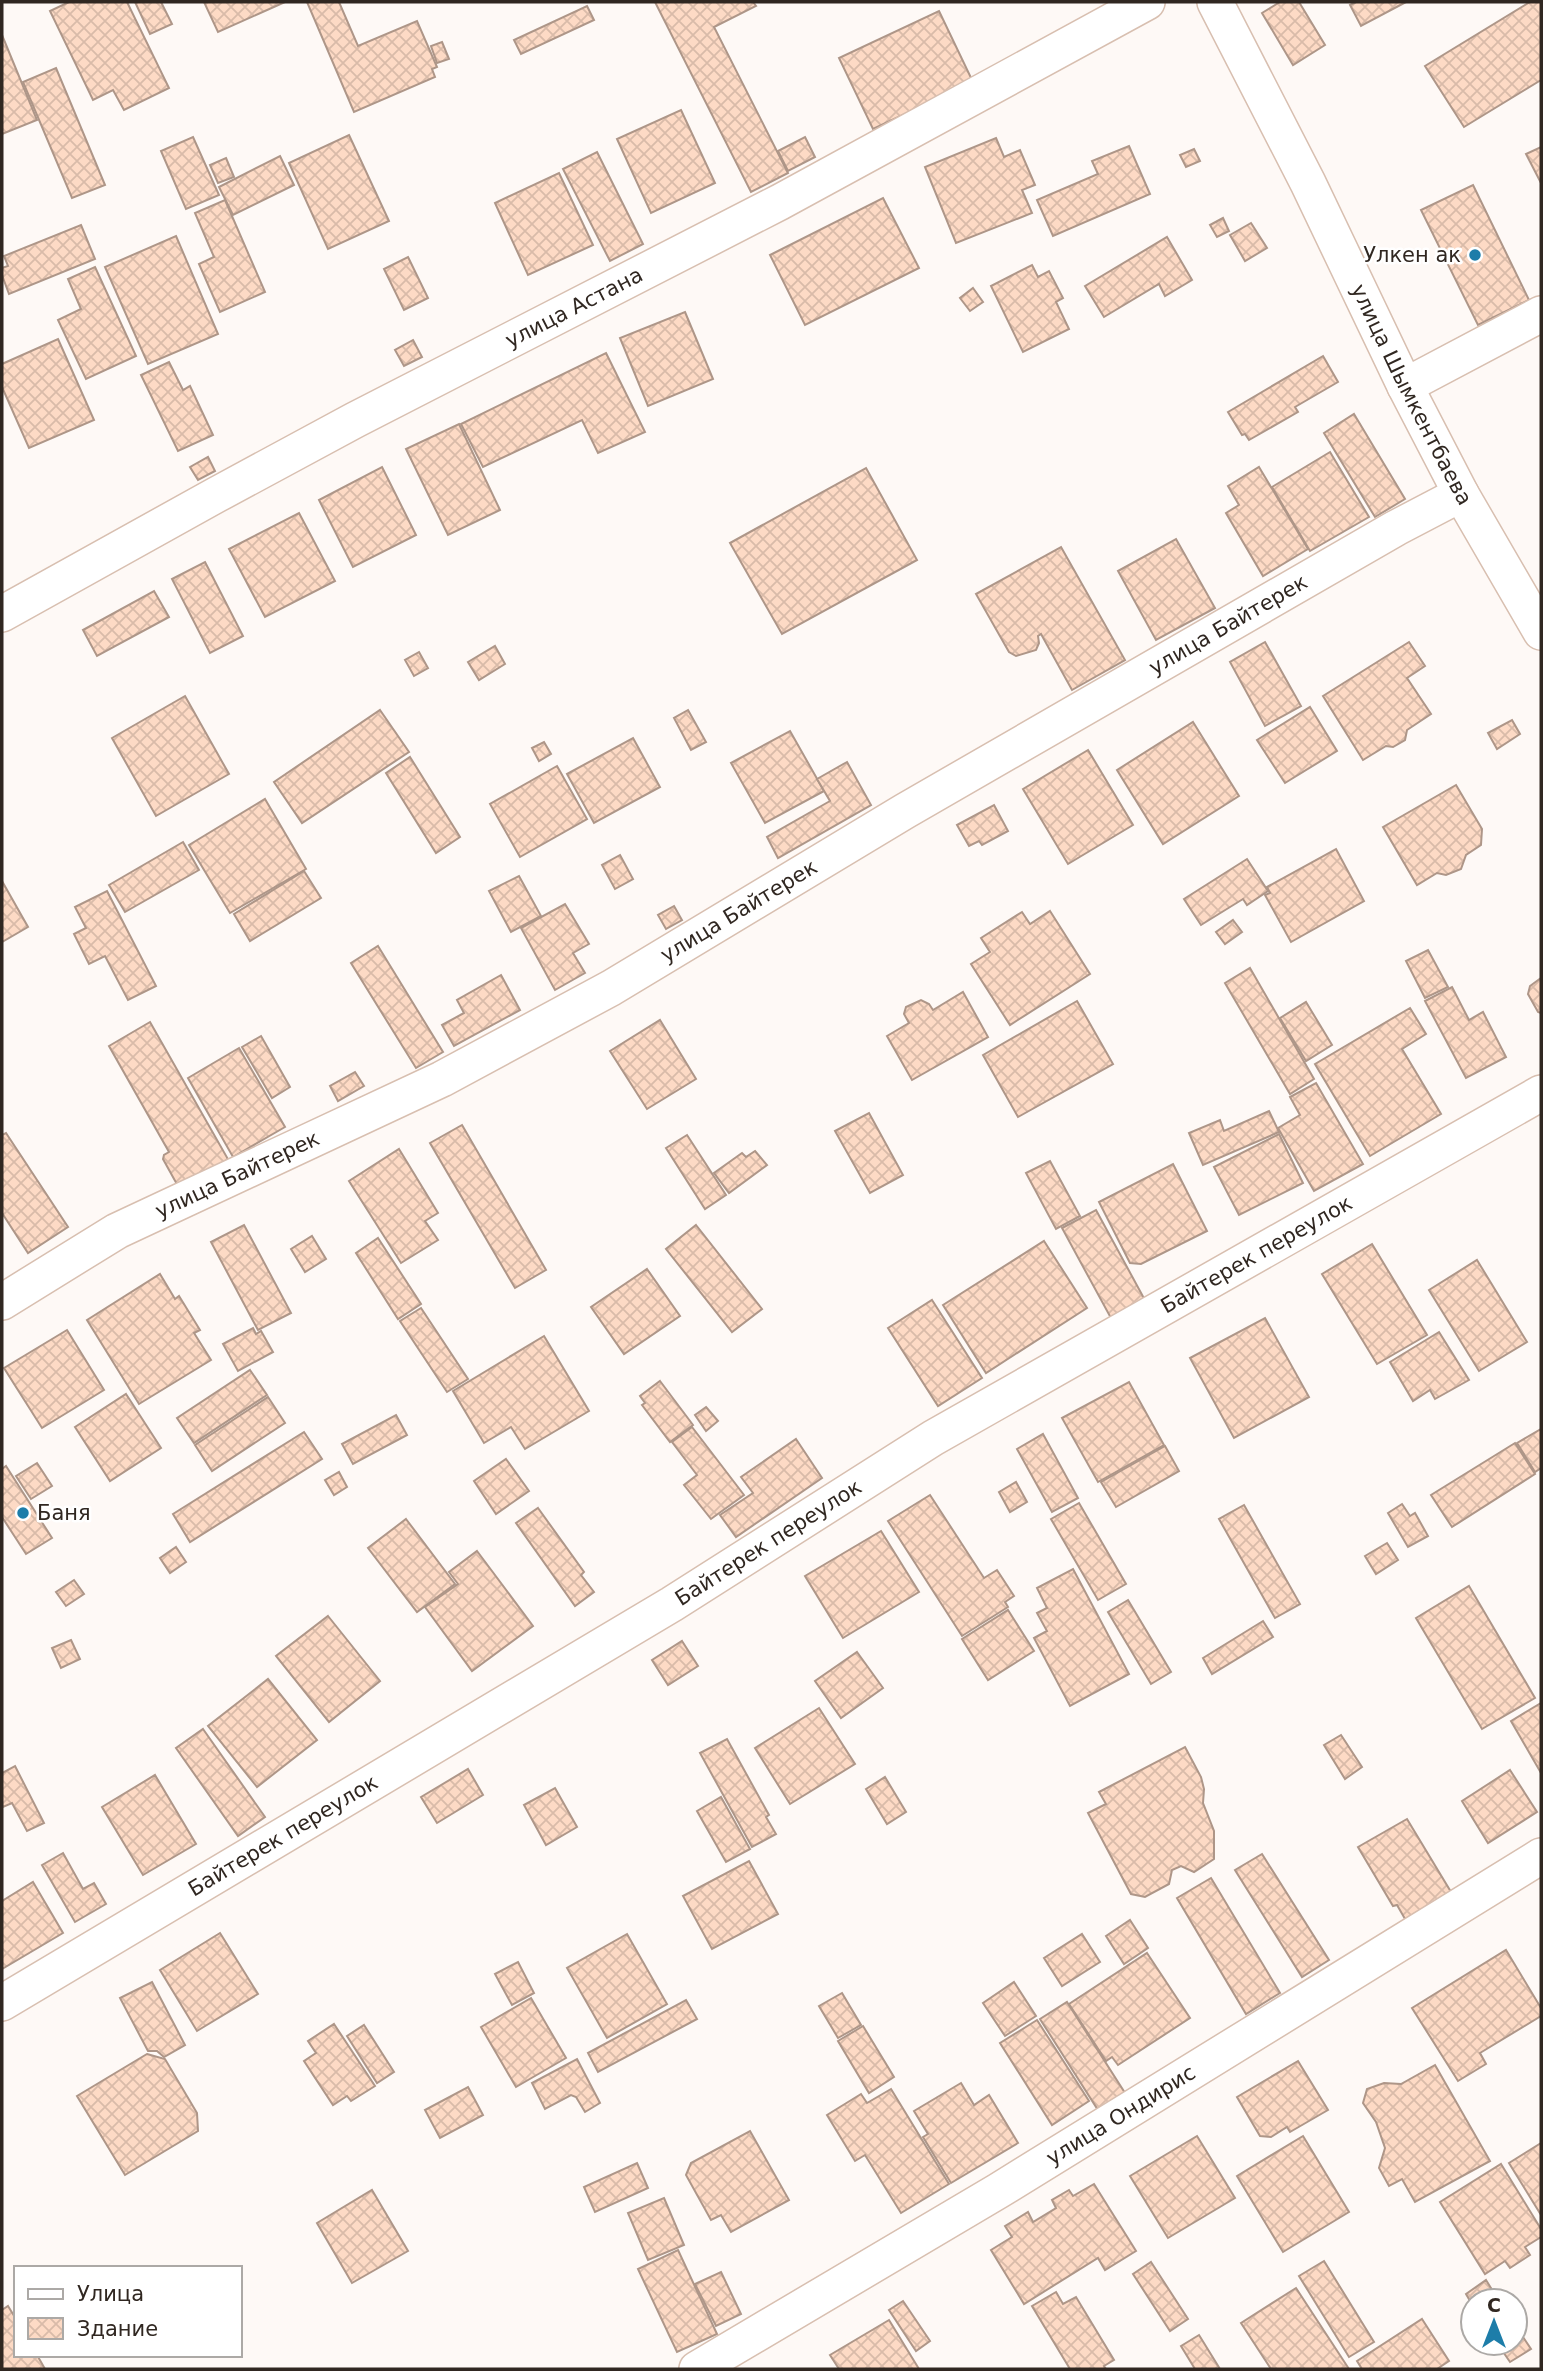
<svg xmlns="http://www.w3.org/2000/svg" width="1543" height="2371" viewBox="0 0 1543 2371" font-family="'DejaVu Sans',sans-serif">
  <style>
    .building { fill: url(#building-cross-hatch); stroke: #ae9688; stroke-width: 2 }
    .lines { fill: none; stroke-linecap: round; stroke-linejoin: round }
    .street-casing { stroke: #d8bfb0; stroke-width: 38 }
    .street { stroke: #fff; stroke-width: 35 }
    .poi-dot { fill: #1d7da9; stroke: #fff; stroke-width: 2.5 }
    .labels { text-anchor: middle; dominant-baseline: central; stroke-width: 5; stroke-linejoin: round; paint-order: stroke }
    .poi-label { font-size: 21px; fill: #302721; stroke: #fff; text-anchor: end }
    .street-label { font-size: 21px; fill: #302721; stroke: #fff }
  </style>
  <defs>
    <pattern id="building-cross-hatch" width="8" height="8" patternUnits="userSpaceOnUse" patternTransform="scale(1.75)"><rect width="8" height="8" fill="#fddac5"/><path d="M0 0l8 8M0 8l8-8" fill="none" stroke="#d9bba9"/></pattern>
  </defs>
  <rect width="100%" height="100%" fill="#fef9f6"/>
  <g class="building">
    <path d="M69,2H127L169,88L124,110L113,90L93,100L50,11Z"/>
    <path d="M135,2H161L172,24L150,34Z"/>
    <path d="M204,2H285L218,32Z"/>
    <path d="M307,2H339L358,46L417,21L437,67L432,69L435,77L354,112Z"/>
    <path d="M655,2H753L756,6L714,27L788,173L751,192Z"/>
    <path d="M1280,2H1299L1325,45L1293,65L1262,13Z"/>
    <path d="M1356,2H1406L1361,26L1350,5Z"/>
    <path d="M1530,2H1541V80L1464,127L1425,66Z"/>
    <path d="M587,6L594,20L521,54L514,40Z"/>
    <path d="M939,11L973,82L873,129L839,58Z"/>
    <path d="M2,35L37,120L2,134Z"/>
    <path d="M442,42L449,59L437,63L431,46Z"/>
    <path d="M56,68L105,185L72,198L23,82Z"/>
    <path d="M681,110L715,183L651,213L617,139Z"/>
    <path d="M349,135L389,221L328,249L289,163Z"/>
    <path d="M193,137L219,195L186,209L161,151Z"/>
    <path d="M805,137L815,157L788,171L778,151Z"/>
    <path d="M996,138L1004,157L1020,150L1035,185L1022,190L1032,213L956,243L925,167Z"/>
    <path d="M1129,146L1150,194L1053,236L1037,200L1098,174L1092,161Z"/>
    <path d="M1541,147V183L1526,154Z"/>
    <path d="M1194,149L1200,161L1186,167L1180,155Z"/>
    <path d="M597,152L643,244L610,261L563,169Z"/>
    <path d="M280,156L294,185L233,215L219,187Z"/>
    <path d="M226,158L234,177L218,183L210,165Z"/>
    <path d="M559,173L593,245L528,275L495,203Z"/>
    <path d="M1473,185L1529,300L1478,325L1421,210Z"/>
    <path d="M883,198L919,268L805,325L770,255Z"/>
    <path d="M225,200L265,292L220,312L199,264L214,257L195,213Z"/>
    <path d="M1223,218L1229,231L1217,237L1210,225Z"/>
    <path d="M1251,223L1267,248L1245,261L1230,235Z"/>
    <path d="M81,225L95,259L9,294L2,275V268L8,266L4,256Z"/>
    <path d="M176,236L218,334L148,364L105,267Z"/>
    <path d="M1167,237L1192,280L1165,296L1159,284L1104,317L1085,286Z"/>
    <path d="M408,257L428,298L404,310L384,269Z"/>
    <path d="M1032,265L1038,277L1049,271L1063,298L1056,302L1069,329L1023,352L991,286Z"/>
    <path d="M95,267L136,356L86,379L58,320L81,309L68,279Z"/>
    <path d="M973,288L983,302L970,311L960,298Z"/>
    <path d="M685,312L713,379L648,406L620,338Z"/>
    <path d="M58,339L94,420L29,448L2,387V364Z"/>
    <path d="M413,340L422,357L404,366L395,350Z"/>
    <path d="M606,353L645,432L598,453L582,420L483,467L461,424Z"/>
    <path d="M1323,356L1338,382L1295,407L1298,412L1249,440L1245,434L1242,435L1228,412Z"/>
    <path d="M169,362L183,390L190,386L213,435L178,451L141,375Z"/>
    <path d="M1354,414L1405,499L1375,517L1324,433Z"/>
    <path d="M459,424L500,510L448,535L406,449Z"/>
    <path d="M1330,452L1369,517L1310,551L1272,487Z"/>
    <path d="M208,457L215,471L198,480L190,467Z"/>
    <path d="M382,467L416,535L353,567L319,500Z"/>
    <path d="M1259,467L1308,549L1263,576L1226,513L1239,505L1228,486Z"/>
    <path d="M866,468L917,560L782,634L730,543Z"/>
    <path d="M299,513L335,581L265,617L229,549Z"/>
    <path d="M1176,539L1215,608L1156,640L1118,571Z"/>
    <path d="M1061,547L1125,660L1072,690L1041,634L1038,636L1039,643L1036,650L1016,656L1009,652L976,594Z"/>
    <path d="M205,562L243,636L210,653L172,579Z"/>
    <path d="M154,591L169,617L97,656L83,630Z"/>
    <path d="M1265,642L1301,706L1265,726L1230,662Z"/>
    <path d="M1409,642L1425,666L1407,678L1431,714L1407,730L1405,740L1393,747L1386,746L1363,760L1323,696Z"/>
    <path d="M495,646L505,664L479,680L468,662Z"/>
    <path d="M419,652L428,668L414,676L405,660Z"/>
    <path d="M185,696L229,774L156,816L112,738Z"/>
    <path d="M1310,707L1337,751L1285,783L1257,740Z"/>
    <path d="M380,710L409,752L302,823L274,782Z"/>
    <path d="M688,710L706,742L691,750L674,718Z"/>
    <path d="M1512,720L1520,734L1497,749L1488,733Z"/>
    <path d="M1193,722L1239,796L1163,844L1117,770Z"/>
    <path d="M790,731L824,791L765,823L731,763Z"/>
    <path d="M633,738L660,787L594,823L567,774Z"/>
    <path d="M544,742L551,754L539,761L532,748Z"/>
    <path d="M1088,750L1133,825L1068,864L1023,789Z"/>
    <path d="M410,757L460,837L436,853L386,773Z"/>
    <path d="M847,762L871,805L778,858L767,837L830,801L817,779Z"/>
    <path d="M557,766L587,819L520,857L490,804Z"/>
    <path d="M1456,785L1482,829L1481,845L1466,855L1461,869L1446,875L1437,873L1417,885L1383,827Z"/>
    <path d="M265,799L306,869L230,913L189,845Z"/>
    <path d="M994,805L1008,831L982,845L979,841L969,846L957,825Z"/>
    <path d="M183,842L199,870L125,912L109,885Z"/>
    <path d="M1336,849L1364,901L1291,942L1265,895L1270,893L1267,887Z"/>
    <path d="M620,855L633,879L615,889L602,865Z"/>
    <path d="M1247,859L1268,891L1247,905L1243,899L1201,925L1184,899Z"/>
    <path d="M304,871L321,898L250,941L234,914Z"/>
    <path d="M519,876L541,916L511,932L489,891Z"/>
    <path d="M2,881L28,927L2,942Z"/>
    <path d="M107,891L156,986L128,1000L105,956L89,964L74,934L86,928L75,907Z"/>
    <path d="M565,904L589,944L573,953L585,973L555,990L521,928Z"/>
    <path d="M674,906L682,920L666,929L658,915Z"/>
    <path d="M1050,911L1090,974L1010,1025L971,964L990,952L981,938L1022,912L1030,924Z"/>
    <path d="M1233,920L1242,932L1225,944L1216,932Z"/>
    <path d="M378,946L443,1052L416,1068L351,963Z"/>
    <path d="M1428,950L1448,987L1425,998L1406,961Z"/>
    <path d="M1250,968L1314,1079L1290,1094L1225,983Z"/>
    <path d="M501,975L520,1010L454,1046L442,1025L464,1013L457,1000Z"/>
    <path d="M1541,978V1013L1538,1012L1528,994L1530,986Z"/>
    <path d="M1452,987L1469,1020L1483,1012L1506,1057L1466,1078L1425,1001Z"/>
    <path d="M963,992L988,1037L912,1080L887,1036L909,1023L904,1014L906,1007L921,1000L929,1004L933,1010Z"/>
    <path d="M1077,1001L1113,1064L1018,1117L983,1055Z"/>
    <path d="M1306,1002L1332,1045L1306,1061L1280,1018Z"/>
    <path d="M1410,1008L1426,1034L1402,1049L1441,1114L1370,1156L1315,1064Z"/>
    <path d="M660,1020L696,1079L647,1109L610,1051Z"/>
    <path d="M150,1022L229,1161L179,1188L163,1159L164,1155L169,1152L109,1046Z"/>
    <path d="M261,1036L290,1087L272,1098L242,1047Z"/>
    <path d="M239,1048L285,1127L233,1157L188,1078Z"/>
    <path d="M355,1072L364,1086L338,1101L330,1086Z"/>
    <path d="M1316,1083L1363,1164L1314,1191L1278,1128L1300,1115L1290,1097Z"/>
    <path d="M1269,1111L1279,1132L1203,1165L1189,1133L1220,1120L1224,1131Z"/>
    <path d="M869,1113L903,1175L870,1193L835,1131Z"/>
    <path d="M462,1125L546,1270L515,1288L430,1143Z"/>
    <path d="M6,1133L68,1227L28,1253L2,1213V1135Z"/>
    <path d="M1279,1134L1303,1183L1239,1215L1214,1167Z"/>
    <path d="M687,1135L726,1195L705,1209L666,1148Z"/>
    <path d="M399,1149L438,1213L425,1221L438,1240L401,1263L349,1181Z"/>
    <path d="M755,1151L767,1165L729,1193L714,1173L742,1153L746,1157Z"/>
    <path d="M1050,1161L1080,1216L1056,1229L1026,1173Z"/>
    <path d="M1173,1164L1207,1231L1141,1264L1130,1263L1099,1202Z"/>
    <path d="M1096,1210L1146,1302L1112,1320L1062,1228Z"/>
    <path d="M244,1225L291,1313L258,1330L211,1242Z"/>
    <path d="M696,1225L762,1309L732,1332L666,1249Z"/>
    <path d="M312,1236L326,1259L305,1272L291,1249Z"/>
    <path d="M378,1238L421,1304L398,1319L356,1253Z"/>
    <path d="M1044,1241L1087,1308L986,1373L943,1305Z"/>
    <path d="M1372,1244L1427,1335L1377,1364L1322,1274Z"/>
    <path d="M1477,1260L1527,1342L1479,1371L1429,1290Z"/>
    <path d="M647,1269L680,1316L624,1354L591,1307Z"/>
    <path d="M160,1274L175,1299L179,1296L200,1330L194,1333L211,1360L139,1404L87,1320Z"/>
    <path d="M932,1300L982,1378L938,1406L888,1328Z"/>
    <path d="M421,1308L468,1379L447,1392L400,1321Z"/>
    <path d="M1265,1318L1309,1397L1234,1438L1190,1358Z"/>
    <path d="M253,1328L256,1334L261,1331L273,1352L238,1371L223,1344Z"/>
    <path d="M67,1330L104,1390L42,1428L4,1368Z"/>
    <path d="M1439,1332L1469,1380L1435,1399L1430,1390L1413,1401L1390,1362Z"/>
    <path d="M544,1336L589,1411L525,1449L511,1427L484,1443L453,1391Z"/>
    <path d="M250,1370L267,1395L194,1443L177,1418Z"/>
    <path d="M660,1381L693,1425L670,1442L642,1405L645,1403L640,1396Z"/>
    <path d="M1129,1382L1164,1445L1098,1482L1062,1418Z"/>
    <path d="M126,1394L161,1448L110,1481L75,1427Z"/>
    <path d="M268,1397L285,1423L212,1471L195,1445Z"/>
    <path d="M706,1407L718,1421L706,1431L695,1415Z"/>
    <path d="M396,1415L407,1435L353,1464L342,1444Z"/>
    <path d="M692,1427L744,1495L711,1519L684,1485L697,1475L672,1442Z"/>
    <path d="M1541,1429V1468L1535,1472L1517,1443Z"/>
    <path d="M304,1432L322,1459L190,1542L173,1514Z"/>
    <path d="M1043,1434L1078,1498L1052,1512L1017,1449Z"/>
    <path d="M796,1439L822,1478L736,1537L720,1515L753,1493L741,1477Z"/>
    <path d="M1515,1443L1535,1474L1452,1527L1431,1495Z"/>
    <path d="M1165,1446L1179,1471L1116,1507L1101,1482Z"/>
    <path d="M506,1459L529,1491L496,1514L474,1481Z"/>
    <path d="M37,1463L52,1486L31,1499L16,1476Z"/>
    <path d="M6,1466L52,1538L26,1554L2,1517V1469Z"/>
    <path d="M339,1472L347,1487L334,1495L325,1480Z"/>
    <path d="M1016,1482L1027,1502L1010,1512L999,1492Z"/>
    <path d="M930,1495L984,1578L997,1570L1014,1596L1005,1602L1008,1607L962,1636L888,1521Z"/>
    <path d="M1079,1503L1126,1584L1098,1600L1051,1519Z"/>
    <path d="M1402,1504L1410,1516L1415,1513L1428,1536L1408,1547L1388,1513Z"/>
    <path d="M1244,1505L1300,1604L1275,1618L1219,1519Z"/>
    <path d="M538,1508L584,1572L581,1575L594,1592L575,1606L516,1523Z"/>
    <path d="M406,1519L455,1584L417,1612L368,1548Z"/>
    <path d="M881,1531L919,1592L843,1638L805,1576Z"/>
    <path d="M1387,1543L1398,1560L1376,1574L1365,1556Z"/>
    <path d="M176,1547L186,1562L170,1573L160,1558Z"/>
    <path d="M477,1551L533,1626L472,1671L425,1607L458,1584L449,1572Z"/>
    <path d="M1073,1569L1129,1674L1070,1706L1034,1638L1047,1631L1037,1613L1047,1608L1037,1588Z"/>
    <path d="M74,1580L84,1594L66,1606L56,1592Z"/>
    <path d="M1469,1586L1535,1698L1482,1729L1416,1618Z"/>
    <path d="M1128,1600L1171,1672L1151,1684L1108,1612Z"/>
    <path d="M1008,1610L1034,1651L988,1680L962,1639Z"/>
    <path d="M328,1616L380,1681L329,1722L276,1656Z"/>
    <path d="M1263,1621L1273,1637L1212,1674L1203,1658Z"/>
    <path d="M71,1640L80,1659L61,1668L52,1648Z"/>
    <path d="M682,1641L698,1666L668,1685L652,1660Z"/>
    <path d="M857,1652L883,1688L841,1718L815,1681Z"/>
    <path d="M268,1679L317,1740L257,1787L208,1726Z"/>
    <path d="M1541,1703V1773L1511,1721Z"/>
    <path d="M819,1708L855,1764L790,1804L755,1748Z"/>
    <path d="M203,1729L265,1817L238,1836L176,1748Z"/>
    <path d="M1341,1735L1362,1767L1345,1779L1324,1745Z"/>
    <path d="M727,1739L769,1815L766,1817L776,1834L752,1847L700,1753Z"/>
    <path d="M1185,1747L1201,1777L1204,1789L1203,1803L1214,1831V1859L1194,1872L1181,1866L1172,1870L1169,1884L1145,1897L1131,1894L1088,1813L1106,1804L1099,1792Z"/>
    <path d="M15,1766L44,1823L27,1831L12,1803L3,1807L2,1804V1773Z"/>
    <path d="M468,1769L483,1795L437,1823L421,1797Z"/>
    <path d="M1510,1770L1537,1812L1488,1843L1462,1801Z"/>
    <path d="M155,1775L196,1844L143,1875L102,1807Z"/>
    <path d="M885,1777L906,1812L887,1824L866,1789Z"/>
    <path d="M555,1788L577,1827L546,1845L524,1805Z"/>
    <path d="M721,1797L750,1849L726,1862L697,1811Z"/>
    <path d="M1407,1819L1451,1892L1405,1919L1397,1905L1393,1906L1358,1847Z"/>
    <path d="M63,1853L83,1889L94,1883L106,1904L75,1922L42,1865Z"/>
    <path d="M1262,1854L1329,1960L1302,1977L1235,1870Z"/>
    <path d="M749,1861L778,1914L712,1949L683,1896Z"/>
    <path d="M1211,1878L1280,1993L1246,2014L1177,1898Z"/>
    <path d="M33,1882L63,1933L2,1969V1901Z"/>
    <path d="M1130,1920L1148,1948L1124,1964L1106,1936Z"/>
    <path d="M220,1933L258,1994L197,2031L160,1970Z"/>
    <path d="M627,1934L667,2004L607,2038L567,1968Z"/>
    <path d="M1082,1934L1100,1962L1062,1986L1044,1958Z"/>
    <path d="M1506,1950L1541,2008V2016L1480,2053L1486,2064L1458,2081L1412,2008Z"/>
    <path d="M1147,1953L1190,2018L1118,2065L1112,2057L1106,2061L1069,2004Z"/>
    <path d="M518,1962L534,1993L512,2005L495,1974Z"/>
    <path d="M152,1982L185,2045L164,2057L157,2051H148L120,1998Z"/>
    <path d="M1014,1982L1036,2016L1005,2036L983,2003Z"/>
    <path d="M842,1993L861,2025L838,2038L819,2006Z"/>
    <path d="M531,1998L566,2058L516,2087L481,2027Z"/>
    <path d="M686,2000L697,2019L598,2072L588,2053Z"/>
    <path d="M1067,2002L1125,2093L1098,2110L1040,2019Z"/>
    <path d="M1037,2020L1089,2101L1052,2125L1000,2043Z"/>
    <path d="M334,2024L375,2086L351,2101L347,2096L333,2105L304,2061L316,2053L308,2041Z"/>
    <path d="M364,2025L394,2072L377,2083L347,2036Z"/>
    <path d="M863,2026L894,2077L869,2093L838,2041Z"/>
    <path d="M147,2054L165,2059L197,2113L198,2131L125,2175L77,2096Z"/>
    <path d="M577,2059L600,2103L585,2112L576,2097L571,2095L545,2109L532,2083Z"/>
    <path d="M1298,2061L1328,2110L1290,2132L1287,2127L1271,2137L1260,2136L1237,2097Z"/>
    <path d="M1435,2065L1490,2161L1415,2202L1402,2179L1389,2186L1379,2168L1385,2148L1376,2122L1363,2103L1367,2089L1384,2083L1401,2084Z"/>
    <path d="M961,2083L974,2105L989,2095L1018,2143L951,2183L923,2137L928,2134L914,2111Z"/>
    <path d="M468,2087L483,2115L440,2138L425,2110Z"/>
    <path d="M891,2089L949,2184L901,2213L865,2155L855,2161L827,2115L861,2094L867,2103Z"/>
    <path d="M750,2131L789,2200L731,2232L721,2215L711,2220L686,2175L691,2163Z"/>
    <path d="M1197,2136L1235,2198L1168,2238L1130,2176Z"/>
    <path d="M1303,2136L1349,2212L1283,2252L1237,2176Z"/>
    <path d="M1541,2143V2215L1509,2163Z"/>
    <path d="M637,2163L648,2188L595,2212L584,2187Z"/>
    <path d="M1501,2164L1541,2229V2237L1525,2247L1530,2255L1510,2268L1505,2261L1485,2274L1440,2202Z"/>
    <path d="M1094,2184L1136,2251L1105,2270L1098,2258L1024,2304L991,2250L1012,2237L1005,2226L1028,2212L1033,2222L1056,2208L1052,2200L1069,2190L1073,2196Z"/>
    <path d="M372,2190L408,2251L352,2283L317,2223Z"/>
    <path d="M664,2198L684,2245L648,2260L628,2213Z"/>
    <path d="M678,2250L717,2334L677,2352L638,2269Z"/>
    <path d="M1324,2261L1374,2342L1349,2357L1299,2276Z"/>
    <path d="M1151,2262L1188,2319L1170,2331L1133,2274Z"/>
    <path d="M721,2272L741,2314L716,2326L695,2284Z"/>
    <path d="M1486,2280L1499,2301H1473V2306L1466,2294Z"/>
    <path d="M1296,2288L1349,2369H1271L1241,2323Z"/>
    <path d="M1056,2292L1063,2304L1076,2297L1114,2360L1104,2366L1106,2369H1070L1032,2306Z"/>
    <path d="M903,2301L930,2341L916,2351L889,2310Z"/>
    <path d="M8,2306L16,2319V2355H37L45,2369H2V2310Z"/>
    <path d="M1422,2319L1449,2361L1437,2369H1362L1357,2361Z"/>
    <path d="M889,2320L919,2369H839L830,2355Z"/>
    <path d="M1515,2325L1531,2349L1510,2362L1497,2343H1515Z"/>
    <path d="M1199,2335L1220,2369H1195L1181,2346Z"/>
  </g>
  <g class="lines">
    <defs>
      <g id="street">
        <path id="s1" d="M1215,2L1308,183L1405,386L1461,494L1541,632"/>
        <path d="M1405,386L1541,314"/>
        <path id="s2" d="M2,614L216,495L355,420L780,202L1147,2"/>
        <path id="s3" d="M2,1302L117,1231L442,1079L611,988L905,811L1396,528L1461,494"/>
        <path id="s4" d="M2,2003L672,1604L933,1438L1541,1093"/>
        <path id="s5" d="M697,2369L998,2191L1541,1856"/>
      </g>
    </defs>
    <use href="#street" class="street-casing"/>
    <use href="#street" class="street"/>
  </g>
  <g class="poi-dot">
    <circle cx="1475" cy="255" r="7"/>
    <circle cx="23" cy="1513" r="7"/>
  </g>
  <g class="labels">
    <g class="poi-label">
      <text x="1461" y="255">Улкен ак</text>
      <text x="37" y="1513" text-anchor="start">Баня</text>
    </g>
    <g class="street-label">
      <text stroke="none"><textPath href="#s2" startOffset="649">улица Астана</textPath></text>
      <text stroke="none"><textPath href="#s1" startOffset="439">улица Шымкентбаева</textPath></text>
      <text stroke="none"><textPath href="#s3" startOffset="1402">улица Байтерек</textPath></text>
      <text stroke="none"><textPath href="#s3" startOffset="835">улица Байтерек</textPath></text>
      <text stroke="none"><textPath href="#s3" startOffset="268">улица Байтерек</textPath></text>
      <text stroke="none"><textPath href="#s4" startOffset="1461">Байтерек переулок</textPath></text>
      <text stroke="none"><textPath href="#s4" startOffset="894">Байтерек переулок</textPath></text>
      <text stroke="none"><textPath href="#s4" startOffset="327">Байтерек переулок</textPath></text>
      <text stroke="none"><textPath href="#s5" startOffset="494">улица Ондирис</textPath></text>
    </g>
  </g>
  <rect width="1543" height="2371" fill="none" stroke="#302721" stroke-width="7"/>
  <rect x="14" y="2266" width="228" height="91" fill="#ffffff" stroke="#aca9a6" stroke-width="2"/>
  <rect x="28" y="2289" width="35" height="10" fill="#ffffff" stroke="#aca9a6" stroke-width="2"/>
  <text x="77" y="2301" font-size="21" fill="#302721">Улица</text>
  <rect x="28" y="2318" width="35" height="21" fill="url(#building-cross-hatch)" stroke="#aca9a6" stroke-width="2"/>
  <text x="77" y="2336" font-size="21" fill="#302721">Здание</text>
  <g transform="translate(1494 2322)"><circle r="33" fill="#ffffff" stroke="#aca9a6" stroke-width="2"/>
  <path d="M0-5L12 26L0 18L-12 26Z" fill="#1d7da9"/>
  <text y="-10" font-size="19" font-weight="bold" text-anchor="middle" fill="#302721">С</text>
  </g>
</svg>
